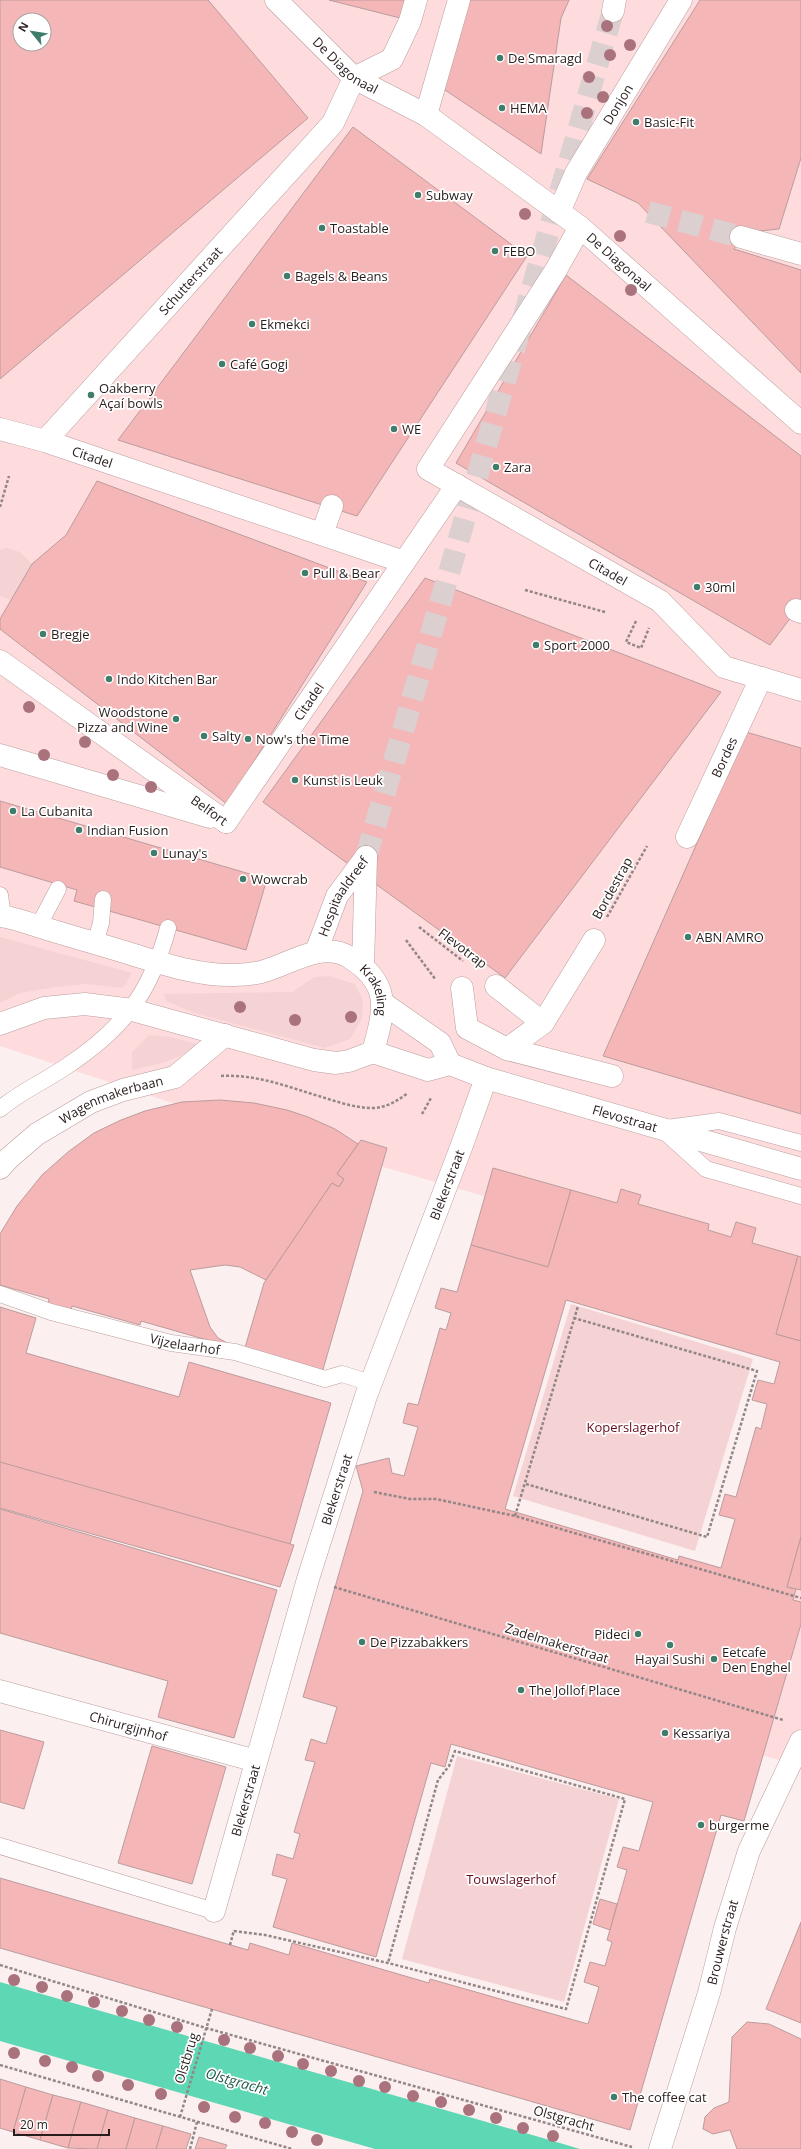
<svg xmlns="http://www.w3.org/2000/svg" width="801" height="2149" viewBox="0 0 801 2149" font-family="'Open Sans',sans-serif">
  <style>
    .built { fill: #fedcdd; fill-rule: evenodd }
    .green { fill: #f5d3d4 }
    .water { fill: #5dd7b4 }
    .building { fill: #f5b6b8; stroke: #bb9c9d; fill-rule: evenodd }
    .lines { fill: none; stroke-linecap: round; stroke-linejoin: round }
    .pedestrian-tunnel { stroke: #dccfcf; stroke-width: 22; stroke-dasharray: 22 11; stroke-linecap: butt }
    .secondary-tunnel { stroke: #dccfcf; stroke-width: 22; stroke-dasharray: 22 11; stroke-linecap: butt }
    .service-casing { stroke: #bb9d9d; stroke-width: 17 }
    .pedestrian-casing { stroke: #bb9d9d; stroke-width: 23 }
    .minor-casing { stroke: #bb9d9d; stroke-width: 23 }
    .secondary-casing { stroke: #bb9d9d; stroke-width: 23 }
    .path { stroke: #938686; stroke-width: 2.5; stroke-dasharray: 3 2; stroke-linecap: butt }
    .service { stroke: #fff; stroke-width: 16 }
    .pedestrian { stroke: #fff; stroke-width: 22 }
    .minor { stroke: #fff; stroke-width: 22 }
    .secondary { stroke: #fff; stroke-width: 22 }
    .tree { fill: #aa727c }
    .poi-dot { fill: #3f7d6a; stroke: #fff; stroke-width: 1.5 }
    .labels { text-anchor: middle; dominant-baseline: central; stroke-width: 3.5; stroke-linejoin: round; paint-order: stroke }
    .poi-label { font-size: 13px; fill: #281c1c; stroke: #fff; text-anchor: start }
    .street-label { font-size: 13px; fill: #281c1c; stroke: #fff }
    .park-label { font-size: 13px; fill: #660c1e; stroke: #fff }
    .water-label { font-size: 14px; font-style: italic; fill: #245748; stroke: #fff }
  </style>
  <rect width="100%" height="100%" fill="#fcefef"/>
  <g class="built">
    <path d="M0,0H801V1297L519,1206L248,1128L0,1046ZM20,20H44V44H20Z"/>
    <path d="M801,1435V1766L722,1744Z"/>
  </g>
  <g class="green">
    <path d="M6,548L20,552L32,564L11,600L0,596V550Z"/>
    <path d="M0,937L132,973L123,988L86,984L56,987L20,993L0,1003Z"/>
    <path d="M329,976L355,984L363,1001L362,1019L350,1039L325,1048L194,1013L166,1001L164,994L293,992L314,977Z"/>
    <path d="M149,1035L170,1037L198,1044C179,1061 157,1064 132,1070V1052Z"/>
    <path d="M571,1304L753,1359L695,1551L513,1496Z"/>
    <path d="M457,1756L619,1799L564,2002L402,1959Z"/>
  </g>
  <path class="water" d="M0,1982L553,2141L580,2149H375L0,2041Z"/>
  <g class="building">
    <path d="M0,0H208L308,118L0,379ZM20,20H44V44H20Z"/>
    <path d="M329,0H405L400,18Z"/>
    <path d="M464,0H569L561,18L541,154L436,84Z"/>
    <path d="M700,0H801V158L779,229L759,231L741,237L734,249L801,270V373L638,203L587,179Z"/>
    <path d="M353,127L527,256L357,516L118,440Z"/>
    <path d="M566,275L801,456V604L770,645L456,463Z"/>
    <path d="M97,481L367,582L227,804L0,629V619L32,564L66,535Z"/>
    <path d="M425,578L721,692L505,978L263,802Z"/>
    <path d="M746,732L801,748V1114L603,1056Z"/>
    <path d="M0,801L267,879L246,950L74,901L77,890L0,867Z"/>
    <path d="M220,1100L254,1103L287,1110L308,1117L335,1129L358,1144L337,1174L344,1179L339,1187L332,1183L266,1280L240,1267L225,1265L190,1270L210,1327L218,1338L229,1344L228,1346L141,1321L140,1325L72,1306L71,1311L48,1305L49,1299L0,1285V1234L17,1206L42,1175L68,1152L94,1133L121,1120L145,1111L182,1102Z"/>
    <path d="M361,1140L387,1148L322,1373L244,1351L264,1283L332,1183L339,1187L344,1179L337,1174Z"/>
    <path d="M493,1168L571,1190L548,1267L471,1245Z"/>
    <path d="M621,1189L641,1195L638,1204L709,1224L708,1230L731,1237L736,1222L756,1228L752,1243L798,1256L776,1334L801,1341V1537L787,1587L796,1589L793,1600L801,1602V1624L744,1821L721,1815L630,2130L0,1948V1878L248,1950L250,1943L289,1955L292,1943L429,1983L430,1979L588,2024L599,1987L584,1982L590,1962L605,1966L612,1942L607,1940L627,1870L617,1867L623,1847L639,1851L653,1802L451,1744L445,1767L431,1763L376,1957L273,1927L287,1879L272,1875L277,1854L293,1859L300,1834L294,1832L315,1762L305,1760L311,1739L326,1744L337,1707L303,1697L363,1491L356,1466L389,1458L392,1473L404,1476L418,1427L403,1423L408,1403L418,1405L440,1328L446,1330L451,1313L435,1308L441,1288L457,1292L471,1245L548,1267L571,1190L617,1203ZM566,1300L780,1362L774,1384L758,1380L752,1400L767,1404L761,1429L756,1427L736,1497L725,1494L719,1515L735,1519L721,1568L679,1556L678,1560L505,1509Z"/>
    <path d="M798,1256L801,1257V1341L776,1334Z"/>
    <path d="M0,1307L36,1318L26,1353L179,1397L189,1362L331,1403L288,1551L0,1469Z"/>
    <path d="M0,1462L294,1545L280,1587L0,1508Z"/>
    <path d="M0,1509L277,1590L234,1738L158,1717L168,1681L0,1633Z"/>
    <path d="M801,1537V1590L787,1587Z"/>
    <path d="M0,1730L44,1742L24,1809L0,1802Z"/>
    <path d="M152,1746L226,1767L192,1884L118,1863Z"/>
    <path d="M600,1899L617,1904L610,1930L593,1924Z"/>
    <path d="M801,1922V2023L766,2009Z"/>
    <path d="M747,2022L769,2024L801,2039V2149H737L730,2130L713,2134L703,2129L705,2117L714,2108L729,2102L732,2037Z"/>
    <path d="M0,2079L26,2087L13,2132L0,2128Z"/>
    <path d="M26,2087L53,2095L40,2140L13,2132Z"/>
    <path d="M53,2095L81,2102L68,2148L40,2140Z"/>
    <path d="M81,2102L108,2110L97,2149L68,2148Z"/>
    <path d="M108,2110L135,2118L126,2149H97Z"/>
    <path d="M135,2118L163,2126L156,2149H126Z"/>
    <path d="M163,2126L191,2134L186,2149H156Z"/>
    <path d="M199,2137L227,2145L225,2149H195Z"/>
  </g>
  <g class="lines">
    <path class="pedestrian-tunnel" d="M648,212L741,237"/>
    <path class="secondary-tunnel" d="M366,857L613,11"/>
    <defs>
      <g id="service">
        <path d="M0,895L3,917"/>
        <path d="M38,927L58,889"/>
        <path d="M95,943L101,923L103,899"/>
        <path d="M0,1109C20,1092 43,1082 64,1068C122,1030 150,995 168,928"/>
        <path d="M667,1128L719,1121L801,1143"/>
        <path d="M664,1131L706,1169L801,1196"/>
        <path id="s1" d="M0,1294L51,1312L171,1343L235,1352L325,1379L342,1374L371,1383"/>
        <path d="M0,1846L214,1911"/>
      </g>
      <g id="pedestrian">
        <path id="s2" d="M276,0L354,78L426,115L580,227L801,423"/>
        <path d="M426,115L459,0"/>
        <path id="s3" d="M559,212L576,173L681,0"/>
        <path id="s4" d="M580,227L556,270L428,469L660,601L724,667L801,690"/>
        <path d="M741,237L801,254"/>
        <path id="s5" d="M0,429L45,441L333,123L354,78L392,59L410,21L416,0"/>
        <path id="s6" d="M45,441L404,562"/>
        <path d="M322,534L332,506"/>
        <path d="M796,610L801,612"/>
        <path id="s7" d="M0,661L226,822"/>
        <path d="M0,755L210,817"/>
        <path id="s8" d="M226,822L457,485"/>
        <path id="s9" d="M687,837L761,678"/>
        <path d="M496,986L543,1023"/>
        <path d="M462,988L467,1028L507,1049L612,1076"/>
        <path d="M507,1049L543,1023L594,940"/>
      </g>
      <g id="minor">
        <path d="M384,1004L440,1043L450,1064"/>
        <path id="s10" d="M373,1052L428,1070L450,1064L486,1078L801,1169"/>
        <path id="s11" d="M0,1168L9,1158L37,1134L91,1102L123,1090L175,1077L225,1035"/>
        <path id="s12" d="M0,1691L256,1761"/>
        <path id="s13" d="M214,1911L308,1579L366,1396L462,1145L486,1078"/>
        <path id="s14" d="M660,2149L709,1993L725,1928L749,1851L801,1741"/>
      </g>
      <g id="secondary">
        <path d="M613,11L615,0"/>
        <path id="s15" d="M0,916C15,918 30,924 44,928C73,937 102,945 131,954C164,964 199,976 234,975C242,975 253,974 261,972C289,965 321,940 349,957C393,984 384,1011 373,1052L349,1061L336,1063L314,1060L132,1010L85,1004L44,1008L0,1024"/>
        <path id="s16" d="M316,952L337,896L366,857"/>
        <path d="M363,967L366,857"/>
      </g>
    </defs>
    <use href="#service" class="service-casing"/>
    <use href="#pedestrian" class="pedestrian-casing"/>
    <use href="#minor" class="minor-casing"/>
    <use href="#secondary" class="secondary-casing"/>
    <g class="path">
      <path d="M0,507L9,476"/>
      <path d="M525,590L605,612"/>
      <path d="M636,621L626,642L641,648L649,628"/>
      <path d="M607,917L647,846"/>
      <path d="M419,927L463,961"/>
      <path d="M406,940L436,980"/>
      <path d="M221,1076C257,1074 288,1087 322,1097C338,1102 355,1108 372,1108C386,1108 397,1101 408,1093"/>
      <path d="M422,1114L431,1098"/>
      <path d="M526,1484L707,1537L757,1371L574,1318"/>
      <path d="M374,1492L410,1499H436L515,1516L801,1598"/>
      <path d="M515,1516L578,1306"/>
      <path d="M334,1587L783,1720"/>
      <path d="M234,1931L265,1935L388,1963L566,2009L625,1799L455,1751L449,1766L438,1780L388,1963"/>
      <path d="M230,1945L234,1930"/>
      <path d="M0,1965L206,2028L632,2147"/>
      <path d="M0,2065L292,2149"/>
      <path d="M180,2117L212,2009"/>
      <path d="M190,2149L197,2122"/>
    </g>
    <use href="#service" class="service"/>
    <use href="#pedestrian" class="pedestrian"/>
    <use href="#minor" class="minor"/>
    <use href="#secondary" class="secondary"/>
  </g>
  <g class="tree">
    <circle cx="607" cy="26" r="6"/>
    <circle cx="630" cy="45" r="6"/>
    <circle cx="610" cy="55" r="6"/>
    <circle cx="589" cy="77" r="6"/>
    <circle cx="603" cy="97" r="6"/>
    <circle cx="587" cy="113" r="6"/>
    <circle cx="525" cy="214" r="6"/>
    <circle cx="620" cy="236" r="6"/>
    <circle cx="631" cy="290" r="6"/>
    <circle cx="29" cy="707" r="6"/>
    <circle cx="85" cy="742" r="6"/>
    <circle cx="44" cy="755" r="6"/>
    <circle cx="113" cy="775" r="6"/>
    <circle cx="151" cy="787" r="6"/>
    <circle cx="240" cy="1007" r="6"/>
    <circle cx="351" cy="1017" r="6"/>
    <circle cx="295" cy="1020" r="6"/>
    <circle cx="14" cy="1980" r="6"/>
    <circle cx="42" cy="1987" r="6"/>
    <circle cx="67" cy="1996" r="6"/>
    <circle cx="94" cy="2002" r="6"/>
    <circle cx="122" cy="2011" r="6"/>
    <circle cx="149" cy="2020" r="6"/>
    <circle cx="177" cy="2027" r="6"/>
    <circle cx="224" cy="2040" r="6"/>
    <circle cx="250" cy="2048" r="6"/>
    <circle cx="14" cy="2053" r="6"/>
    <circle cx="278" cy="2056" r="6"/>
    <circle cx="45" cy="2061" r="6"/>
    <circle cx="303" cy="2064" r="6"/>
    <circle cx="72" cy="2067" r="6"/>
    <circle cx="331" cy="2071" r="6"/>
    <circle cx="98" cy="2076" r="6"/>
    <circle cx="359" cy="2081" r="6"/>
    <circle cx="128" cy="2085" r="6"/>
    <circle cx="385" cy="2087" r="6"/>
    <circle cx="161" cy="2094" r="6"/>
    <circle cx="413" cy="2096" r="6"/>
    <circle cx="441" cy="2102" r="6"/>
    <circle cx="204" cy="2107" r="6"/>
    <circle cx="469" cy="2110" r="6"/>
    <circle cx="235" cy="2117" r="6"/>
    <circle cx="496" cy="2118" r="6"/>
    <circle cx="265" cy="2123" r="6"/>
    <circle cx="523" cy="2128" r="6"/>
    <circle cx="292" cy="2132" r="6"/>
    <circle cx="553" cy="2136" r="6"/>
    <circle cx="317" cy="2140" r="6"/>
  </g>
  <g class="poi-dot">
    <circle cx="500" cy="58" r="4"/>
    <circle cx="502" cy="108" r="4"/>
    <circle cx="636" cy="122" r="4"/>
    <circle cx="418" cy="195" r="4"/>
    <circle cx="322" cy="228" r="4"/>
    <circle cx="495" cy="251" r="4"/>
    <circle cx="287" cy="276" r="4"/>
    <circle cx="252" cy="324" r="4"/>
    <circle cx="222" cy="364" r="4"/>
    <circle cx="91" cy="395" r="4"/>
    <circle cx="394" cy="429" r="4"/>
    <circle cx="496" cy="467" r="4"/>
    <circle cx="305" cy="573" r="4"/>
    <circle cx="697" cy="587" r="4"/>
    <circle cx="43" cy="634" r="4"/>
    <circle cx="536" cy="645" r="4"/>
    <circle cx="109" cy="679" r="4"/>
    <circle cx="176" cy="719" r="4"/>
    <circle cx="204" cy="736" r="4"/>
    <circle cx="248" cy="739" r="4"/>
    <circle cx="295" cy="780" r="4"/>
    <circle cx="13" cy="811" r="4"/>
    <circle cx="79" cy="830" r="4"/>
    <circle cx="154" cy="853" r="4"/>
    <circle cx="243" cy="879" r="4"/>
    <circle cx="688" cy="937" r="4"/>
    <circle cx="638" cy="1634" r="4"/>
    <circle cx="362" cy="1642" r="4"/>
    <circle cx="670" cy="1645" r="4"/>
    <circle cx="714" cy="1659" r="4"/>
    <circle cx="521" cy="1690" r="4"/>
    <circle cx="665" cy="1733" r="4"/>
    <circle cx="701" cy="1825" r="4"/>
    <circle cx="614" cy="2097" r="4"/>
  </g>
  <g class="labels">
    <g class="poi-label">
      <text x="508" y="58">De Smaragd</text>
      <text x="510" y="108">HEMA</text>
      <text x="644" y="122">Basic-Fit</text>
      <text x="426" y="195">Subway</text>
      <text x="330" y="228">Toastable</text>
      <text x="503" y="251">FEBO</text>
      <text x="295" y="276">Bagels &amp; Beans</text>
      <text x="260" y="324">Ekmekci</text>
      <text x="230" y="364">Café Gogi</text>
      <text x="99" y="388">Oakberry<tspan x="99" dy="15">Açaí bowls</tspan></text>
      <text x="402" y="429">WE</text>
      <text x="504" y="467">Zara</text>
      <text x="313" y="573">Pull &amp; Bear</text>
      <text x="705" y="587">30ml</text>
      <text x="51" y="634">Bregje</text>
      <text x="544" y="645">Sport 2000</text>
      <text x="117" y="679">Indo Kitchen Bar</text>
      <text x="168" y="712" text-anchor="end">Woodstone<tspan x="168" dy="15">Pizza and Wine</tspan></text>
      <text x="212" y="736">Salty</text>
      <text x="256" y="739">Now's the Time</text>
      <text x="303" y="780">Kunst is Leuk</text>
      <text x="21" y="811">La Cubanita</text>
      <text x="87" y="830">Indian Fusion</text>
      <text x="162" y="853">Lunay's</text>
      <text x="251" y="879">Wowcrab</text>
      <text x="696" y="937">ABN AMRO</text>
      <text x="630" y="1634" text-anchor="end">Pideci</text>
      <text x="370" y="1642">De Pizzabakkers</text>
      <text x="722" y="1652">Eetcafe<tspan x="722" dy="15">Den Enghel</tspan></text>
      <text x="670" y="1659" text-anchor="middle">Hayai Sushi</text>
      <text x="529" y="1690">The Jollof Place</text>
      <text x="673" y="1733">Kessariya</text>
      <text x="709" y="1825">burgerme</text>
      <text x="622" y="2097">The coffee cat</text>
    </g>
    <g class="street-label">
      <text stroke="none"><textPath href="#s2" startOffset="96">De Diagonaal</textPath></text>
      <text stroke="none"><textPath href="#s3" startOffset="123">Donjon</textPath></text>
      <text stroke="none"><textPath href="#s2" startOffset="434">De Diagonaal</textPath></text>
      <text stroke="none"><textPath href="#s5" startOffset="263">Schutterstraat</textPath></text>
      <text stroke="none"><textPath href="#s6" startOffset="50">Citadel</textPath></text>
      <text stroke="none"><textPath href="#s4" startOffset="493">Citadel</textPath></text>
      <text stroke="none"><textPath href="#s8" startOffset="146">Citadel</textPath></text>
      <text stroke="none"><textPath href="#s9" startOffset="88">Bordes</textPath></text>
      <text stroke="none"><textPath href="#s7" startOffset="257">Belfort</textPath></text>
      <text transform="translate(612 888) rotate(-61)">Bordestrap</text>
      <text stroke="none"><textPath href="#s16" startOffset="62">Hospitaaldreef</textPath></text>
      <text transform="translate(463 948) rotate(37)">Flevotrap</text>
      <text stroke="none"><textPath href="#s15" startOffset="406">Krakeling</textPath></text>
      <text stroke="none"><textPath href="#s11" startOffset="133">Wagenmakerbaan</textPath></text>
      <text stroke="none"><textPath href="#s10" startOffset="264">Flevostraat</textPath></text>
      <text stroke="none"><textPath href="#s13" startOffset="763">Blekerstraat</textPath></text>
      <text stroke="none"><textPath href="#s1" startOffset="192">Vijzelaarhof</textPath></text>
      <text stroke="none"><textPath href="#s13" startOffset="439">Blekerstraat</textPath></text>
      <text transform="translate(557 1643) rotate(17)">Zadelmakerstraat</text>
      <text stroke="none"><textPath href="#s12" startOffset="133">Chirurgijnhof</textPath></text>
      <text stroke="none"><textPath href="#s13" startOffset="115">Blekerstraat</textPath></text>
      <text stroke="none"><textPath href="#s14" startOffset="216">Brouwerstraat</textPath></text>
      <text transform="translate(186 2058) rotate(-73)">Olstbrug</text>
      <text transform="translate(564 2118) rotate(16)">Olstgracht</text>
    </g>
    <g class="park-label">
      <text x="633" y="1427">Koperslagerhof</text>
      <text x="511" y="1879">Touwslagerhof</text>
    </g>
    <g class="water-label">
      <text transform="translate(237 2081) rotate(16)">Olstgracht</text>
    </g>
  </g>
  <g transform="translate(32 32) rotate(300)"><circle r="19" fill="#ffffff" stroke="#a9a4a4"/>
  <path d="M0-3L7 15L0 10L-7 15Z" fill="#3f7d6a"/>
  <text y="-6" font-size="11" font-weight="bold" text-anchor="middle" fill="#281c1c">N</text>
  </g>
  <path d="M14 2129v6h95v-6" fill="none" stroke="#281c1c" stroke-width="2"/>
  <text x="20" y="2129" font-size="12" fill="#281c1c" stroke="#ffffff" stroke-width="3" paint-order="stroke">20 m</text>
</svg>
